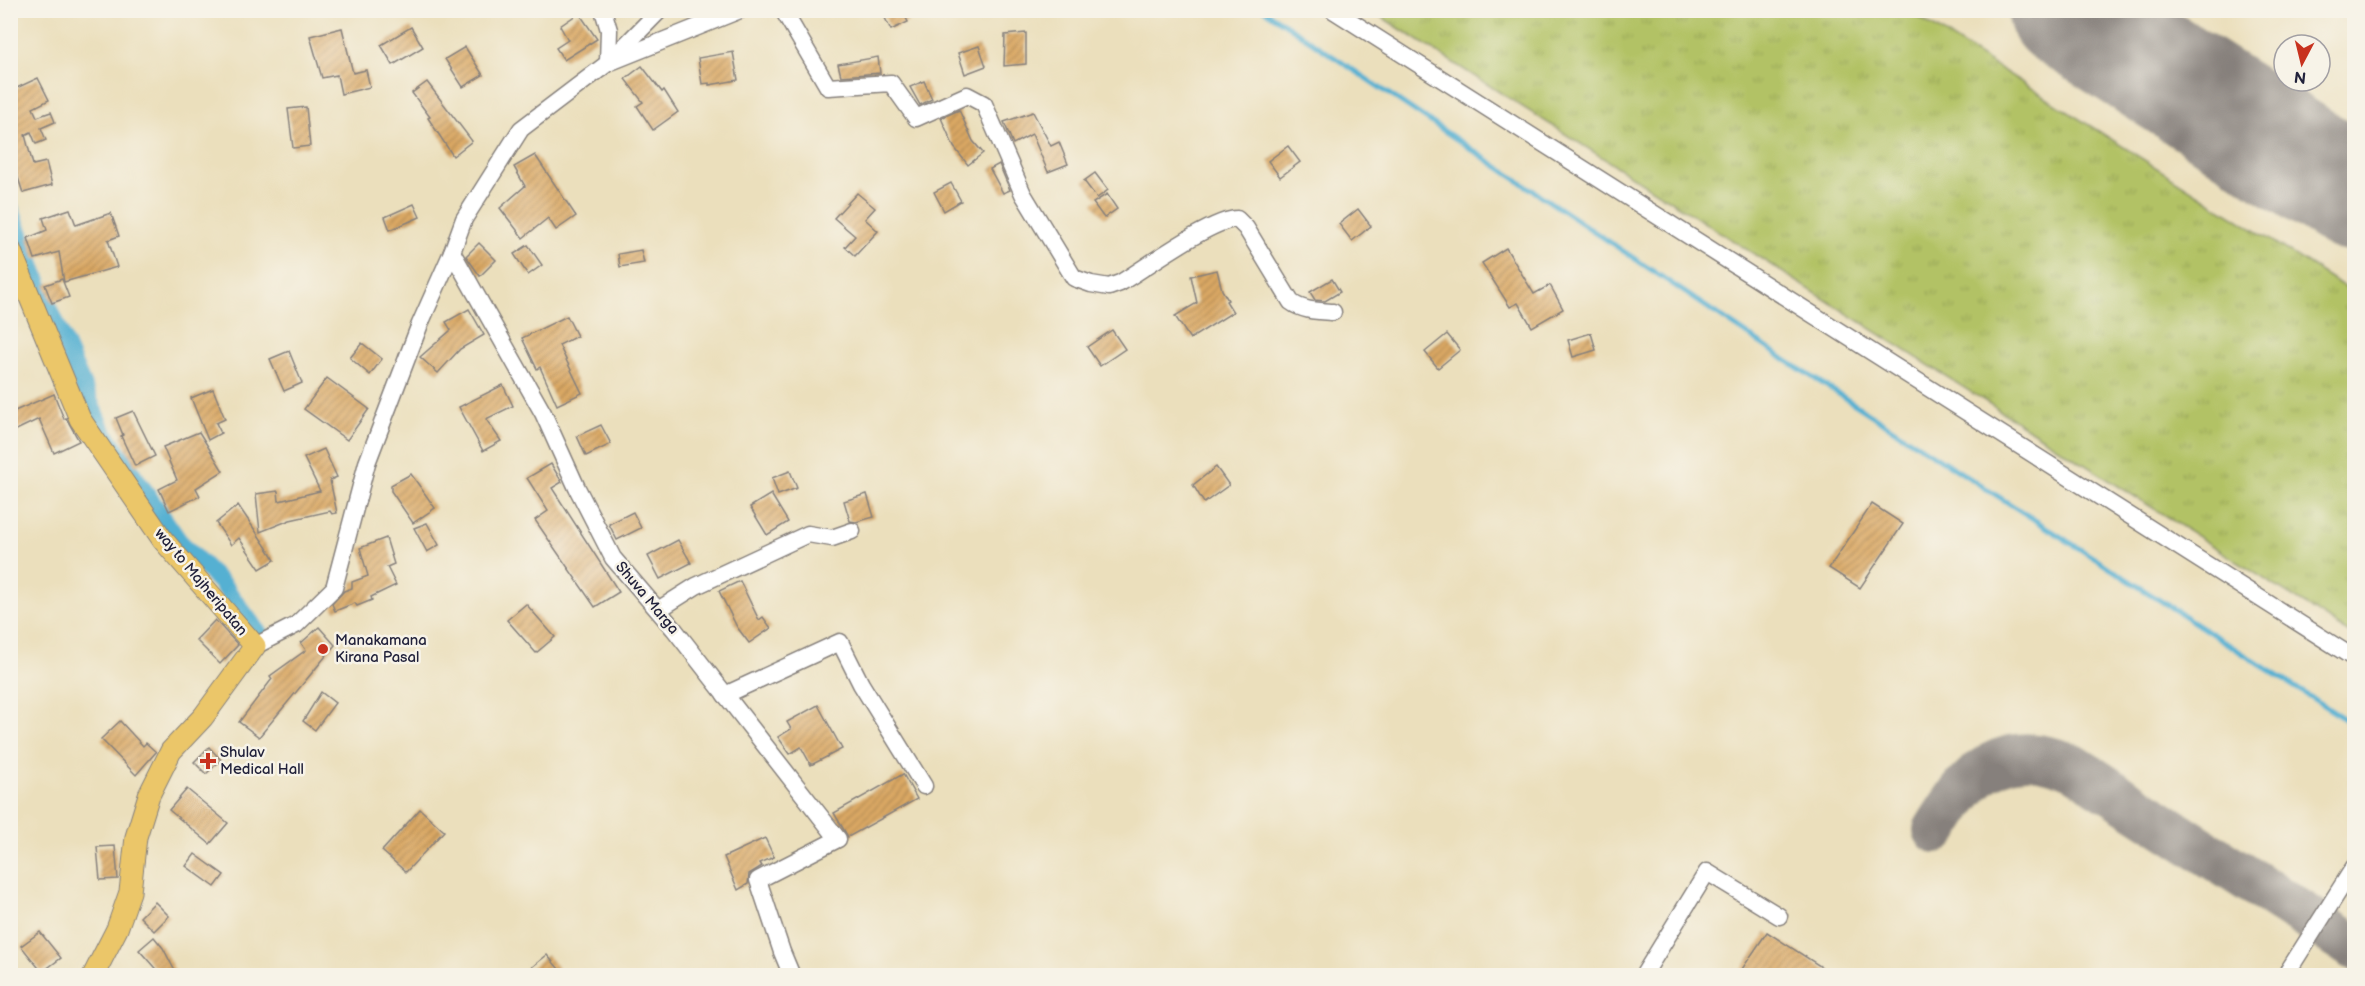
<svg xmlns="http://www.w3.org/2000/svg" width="2365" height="986" viewBox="0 0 2365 986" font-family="'Balsamiq Sans',sans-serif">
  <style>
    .grass { fill: url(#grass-tufts); stroke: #6a7250; stroke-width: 1.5 }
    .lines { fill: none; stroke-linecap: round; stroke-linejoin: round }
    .stream { stroke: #55b0d2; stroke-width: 5 }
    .canal { stroke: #55b0d2; stroke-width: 18 }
    .taxiway { stroke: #86807c; stroke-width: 46 }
    .runway { stroke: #86807c; stroke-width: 117 }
    .building { fill: url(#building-hatch) }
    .minor-casing { stroke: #86807c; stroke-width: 19 }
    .major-casing { stroke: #86807c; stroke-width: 23 }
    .minor { stroke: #fff; stroke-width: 16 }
    .major { stroke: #ebc669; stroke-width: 21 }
    .poi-dot { fill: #c8321e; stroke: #f7f3e8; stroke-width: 2 }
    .labels { text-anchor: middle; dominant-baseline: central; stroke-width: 5; stroke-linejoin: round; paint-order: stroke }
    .street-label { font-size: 15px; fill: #22223b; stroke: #f7f3e8 }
    .poi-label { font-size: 15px; fill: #22223b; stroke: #f7f3e8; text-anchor: start }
  </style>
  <defs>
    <pattern id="grass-tufts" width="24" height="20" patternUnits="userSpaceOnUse" patternTransform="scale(1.5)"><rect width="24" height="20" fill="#b2c265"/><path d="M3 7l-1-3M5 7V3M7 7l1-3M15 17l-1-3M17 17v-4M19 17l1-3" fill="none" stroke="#99a659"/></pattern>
    <pattern id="building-hatch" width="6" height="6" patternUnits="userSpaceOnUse" patternTransform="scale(1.5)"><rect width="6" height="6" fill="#daa863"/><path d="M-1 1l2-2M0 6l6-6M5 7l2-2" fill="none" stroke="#b08853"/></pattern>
  </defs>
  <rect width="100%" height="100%" fill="#f7f3e8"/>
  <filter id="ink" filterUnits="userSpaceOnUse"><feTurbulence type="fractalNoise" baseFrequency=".0167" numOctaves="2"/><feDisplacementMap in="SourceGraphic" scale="12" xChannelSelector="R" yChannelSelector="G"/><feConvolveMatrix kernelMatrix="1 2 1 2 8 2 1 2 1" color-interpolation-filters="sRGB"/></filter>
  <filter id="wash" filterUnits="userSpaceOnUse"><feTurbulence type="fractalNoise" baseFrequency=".008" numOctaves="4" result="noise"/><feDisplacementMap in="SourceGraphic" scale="24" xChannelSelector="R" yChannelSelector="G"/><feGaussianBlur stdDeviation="1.35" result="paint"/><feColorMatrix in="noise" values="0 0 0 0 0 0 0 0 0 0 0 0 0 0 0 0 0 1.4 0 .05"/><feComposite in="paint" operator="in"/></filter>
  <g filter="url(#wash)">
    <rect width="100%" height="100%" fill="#ebdfbc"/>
    <path class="grass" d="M1372,11H1909L2354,293V636Z"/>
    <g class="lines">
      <path class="stream" d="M1264,10L1781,357L2354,725"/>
      <path class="canal" d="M10,208L44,296L101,428L179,541L223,585L260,635"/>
      <path class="taxiway" d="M1936,830C1971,772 2003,736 2075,768L2354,947"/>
      <path class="runway" d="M2066,10L2354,194"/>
    </g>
    <g id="blocks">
      <g class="building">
        <path d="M881,10H902L908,22L891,30Z"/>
        <path d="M579,13L597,39L564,60L556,48L568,40L560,26Z"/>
        <path d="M411,27L423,47L393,65L381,45Z"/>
        <path d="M342,28L353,73L366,70L370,87L341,94L337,75L322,78L310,36Z"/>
        <path d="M1026,33V64L1004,66L1005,35Z"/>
        <path d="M979,46L986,66L965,74L958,53Z"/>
        <path d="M465,47L483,75L463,87L445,59Z"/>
        <path d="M733,52L738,80L709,85V83L702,84L698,58Z"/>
        <path d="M878,57L880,73L841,76L838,64Z"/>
        <path d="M642,66L662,92L664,90L678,112L653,130L637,106L643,102L625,79Z"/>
        <path d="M38,78L49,100L33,108L37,117L51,112L55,122L41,128L46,140L36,144L31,132L25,135L33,165L46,162L52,185L23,193L10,153V99L14,98L10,91Z"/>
        <path d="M924,81L932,99L920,105L910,87Z"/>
        <path d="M427,82L472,141L453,156L428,118L430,117L412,93Z"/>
        <path d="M306,107L310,146L293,148L288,109Z"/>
        <path d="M959,110L973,141L983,153L968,165L954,147L941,118Z"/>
        <path d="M1033,112L1051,146L1059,142L1068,164L1048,172L1032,134L1013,144L1004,122Z"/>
        <path d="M1288,146L1300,162L1280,177L1268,161Z"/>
        <path d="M535,155L576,216L556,230L548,218L523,238L500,208L525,186L514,167Z"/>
        <path d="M999,164L1010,190L1003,193L990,169Z"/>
        <path d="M1095,173L1108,190L1097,198L1084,181Z"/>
        <path d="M951,183L961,201L944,211L934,192Z"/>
        <path d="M857,193L875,208L865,219L878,231L855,256L845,247L855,236L834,218Z"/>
        <path d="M1107,194L1117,209L1104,218L1093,203Z"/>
        <path d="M414,204L420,217L390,230L385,217Z"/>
        <path d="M70,209L76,225L111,213L119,236L108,240L117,267L64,282L59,252L35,259L28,238L47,230L43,218Z"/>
        <path d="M1358,209L1371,226L1352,241L1339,224Z"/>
        <path d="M479,243L496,260L480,276L466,256Z"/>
        <path d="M528,245L542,265L528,275L514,254Z"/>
        <path d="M1506,248L1534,294L1550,285L1563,309L1532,327L1518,303L1510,307L1482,263Z"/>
        <path d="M641,250L644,263L620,267L618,254Z"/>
        <path d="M1217,270L1222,290L1228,300L1226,301L1233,312L1190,339L1175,316L1197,303L1191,276Z"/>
        <path d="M62,279L69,297L52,303L45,285Z"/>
        <path d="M1332,279L1340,292L1325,301L1315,300L1310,292Z"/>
        <path d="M469,309L484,335L460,349L438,373L420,357L451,330L446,322Z"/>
        <path d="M567,316L577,336L559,345L582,393L557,405L540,367L537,369L522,338Z"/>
        <path d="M1112,330L1125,349L1100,366L1087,347Z"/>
        <path d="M1591,333L1596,350L1573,357L1568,340Z"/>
        <path d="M1447,334L1460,350L1438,368L1425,352Z"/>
        <path d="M362,343L382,359L370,375L350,358Z"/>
        <path d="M289,351L302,383L284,391L270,359Z"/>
        <path d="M327,378L369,409L347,440L304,409Z"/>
        <path d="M503,385L513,406L486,419L501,441L483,451L459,407Z"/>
        <path d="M213,389L225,419L216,423L221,433L208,440L191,398Z"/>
        <path d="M54,394L64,419L66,418L79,441L54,453L39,419L10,433V413Z"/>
        <path d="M133,411L155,456L135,466L121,436L123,435L116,418Z"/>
        <path d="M601,425L611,444L586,456L577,436Z"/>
        <path d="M199,432L223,471L196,488L200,496L169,511L159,489L177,480L163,447Z"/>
        <path d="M324,449L337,477L330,480L337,513L332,514L330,511L290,520L260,532L256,494L278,491L279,501L320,491L304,458Z"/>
        <path d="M551,464L562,482L552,488L619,592L595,607L535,520L548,511L527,478Z"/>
        <path d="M1216,467L1229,485L1204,503L1193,485Z"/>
        <path d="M790,471L797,488L778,495L772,478Z"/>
        <path d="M411,474L435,508L413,523L391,491V485Z"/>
        <path d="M771,494L788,522L767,535L750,507Z"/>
        <path d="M867,494L874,517L856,522L850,521L844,501Z"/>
        <path d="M1872,504L1903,524L1860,588L1829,568Z"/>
        <path d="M238,505L275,560L260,569L239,538L231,545L216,523Z"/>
        <path d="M633,512L641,528L617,540L609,524Z"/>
        <path d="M427,523L439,545L427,552L414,528Z"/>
        <path d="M386,538L394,564L387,567L396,585L371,597L372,600L357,606L355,603L335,611L332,604L344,591L352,588V582L368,576L360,548Z"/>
        <path d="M678,540L691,563L660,579L648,556Z"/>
        <path d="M740,581L759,620L763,617L771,628L749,643L737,627L719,591Z"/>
        <path d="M526,604L555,637L536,653L507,620Z"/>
        <path d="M215,620L238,645L220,664L196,640Z"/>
        <path d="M319,627L335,645L259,737L239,722L272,679L270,676L306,650L301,643Z"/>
        <path d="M321,692L335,703L315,730L303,721Z"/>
        <path d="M818,705L842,749L811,765L801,747L790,754L778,737L791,729L787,722Z"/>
        <path d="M120,721L143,746L146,743L156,752L136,775L101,739Z"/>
        <path d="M209,747L221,760L206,774L194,762Z"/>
        <path d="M903,774L917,799L848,837L834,813Z"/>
        <path d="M187,789L228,823L210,844L169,810Z"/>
        <path d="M420,809L444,831L406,872L382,851Z"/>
        <path d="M765,838L774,857L760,863L762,866L749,874L748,884L738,890L724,857Z"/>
        <path d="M115,846L118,879L100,880L97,847Z"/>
        <path d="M195,854L224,875L215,887L186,866Z"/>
        <path d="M155,902L169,916L154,931L140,917Z"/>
        <path d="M40,932L61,958L42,972L21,946Z"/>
        <path d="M1767,932L1834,975H1738Z"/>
        <path d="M154,937L163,948L177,975H161L139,950Z"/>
        <path d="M547,955L564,975H522Z"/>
      </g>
    </g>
  </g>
  <g filter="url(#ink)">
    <use href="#blocks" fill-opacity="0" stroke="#86807c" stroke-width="1.5"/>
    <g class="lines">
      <defs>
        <g id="minor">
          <path d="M603,10L609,30L608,63L660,10"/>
          <path d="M783,10L828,87L891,83L916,118L967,95L984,104L1023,194L1074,278L1091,284L1109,287L1120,283C1145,268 1212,219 1237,219L1246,228L1291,302C1303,311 1318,311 1333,312"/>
          <path d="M1333,10L2354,658"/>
          <path d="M452,252L543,413L577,488L613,558L674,629L838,839L758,880L782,952L792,976"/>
          <path d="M658,610L696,586L808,534L832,538L852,531"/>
          <path d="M255,646L296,625L334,588L367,463L420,324L452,252L464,219L521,129L608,63L740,10"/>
          <path d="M725,695L840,642L861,684L924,786"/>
          <path d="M1643,976L1707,872L1779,916"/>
          <path d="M2285,976L2354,867"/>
        </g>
        <path id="major" d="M10,249L80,419L163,540L255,646L203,717L171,751L149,795L136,837L130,892L117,929L93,976"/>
      </defs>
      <use href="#minor" class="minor-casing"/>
      <use href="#major" class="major-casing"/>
      <use href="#minor" class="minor"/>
      <use href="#major" class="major"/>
    </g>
  </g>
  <g class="poi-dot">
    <circle cx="323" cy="649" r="6"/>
    <path d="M205 752h6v6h6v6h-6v6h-6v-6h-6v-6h6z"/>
  </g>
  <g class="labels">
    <g class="street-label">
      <text transform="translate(201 582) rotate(50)">way to Majheripatan</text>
      <text transform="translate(647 598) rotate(50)">Shuva Marga</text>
    </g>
    <g class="poi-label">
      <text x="335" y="640">Manakamana<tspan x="335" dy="17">Kirana Pasal</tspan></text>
      <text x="220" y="752">Shulav<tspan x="220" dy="17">Medical Hall</tspan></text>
    </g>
  </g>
  <rect width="2365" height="986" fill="none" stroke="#f7f3e8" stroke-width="36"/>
  <g transform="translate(2302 63) rotate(187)"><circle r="28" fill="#f7f3e8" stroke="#a29fa3" stroke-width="1.5"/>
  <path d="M0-4.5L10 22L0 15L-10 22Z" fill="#c8321e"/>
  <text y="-9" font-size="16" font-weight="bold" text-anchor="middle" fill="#22223b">N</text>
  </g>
</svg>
